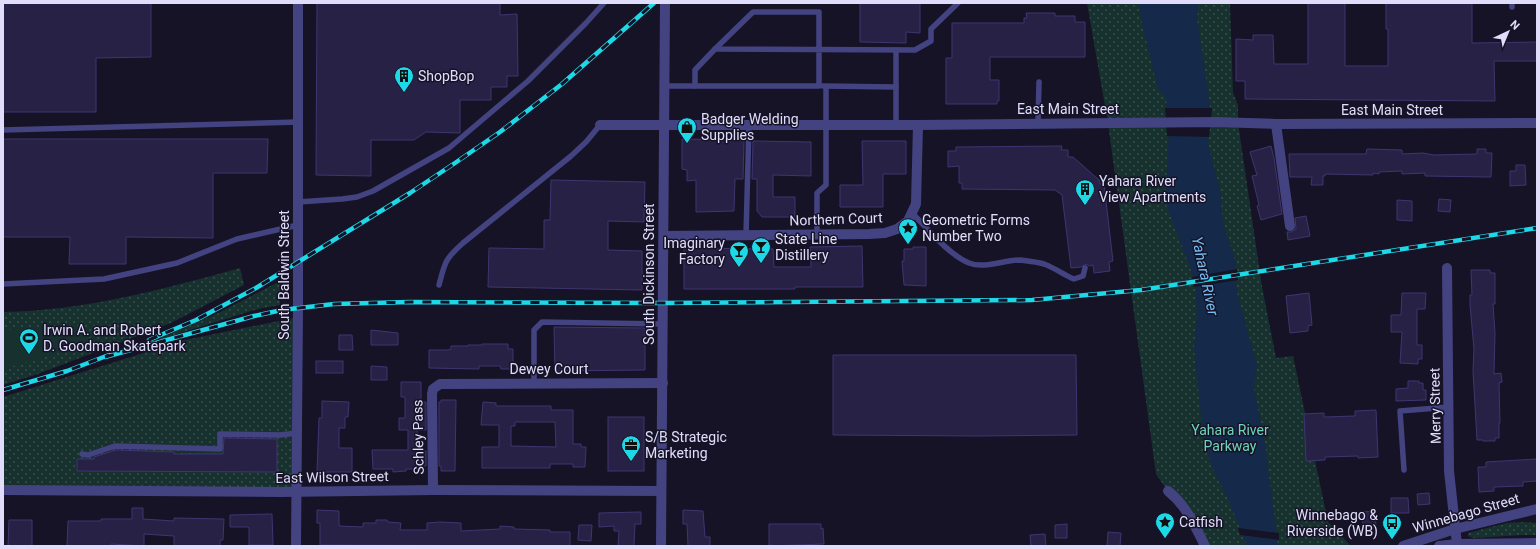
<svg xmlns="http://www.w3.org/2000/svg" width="1540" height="549" viewBox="0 0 1540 549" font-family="Roboto,sans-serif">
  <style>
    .grass { fill: url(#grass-dots) }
    .pitch { fill: #17312f }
    .water { fill: #152a4a }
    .pier { fill: #161327 }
    .building { fill: #282146; stroke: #3f3570; fill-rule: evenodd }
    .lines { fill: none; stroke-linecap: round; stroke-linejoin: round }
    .service { stroke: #444381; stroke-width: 5.5 }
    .minor { stroke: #444381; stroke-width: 10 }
    .tertiary { stroke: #444381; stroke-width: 10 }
    .rail-casing { stroke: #1dd8e7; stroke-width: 4.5 }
    .rail { stroke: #161327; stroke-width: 3; stroke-dasharray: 9; stroke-linecap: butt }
    .labels { text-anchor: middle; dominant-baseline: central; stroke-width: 3; stroke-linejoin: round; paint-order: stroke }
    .poi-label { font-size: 14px; fill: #e0ddfb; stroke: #161327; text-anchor: start }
    .street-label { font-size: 14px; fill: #e0ddfb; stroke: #161327 }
    .park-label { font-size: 14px; fill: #70d5b9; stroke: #161327 }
    .water-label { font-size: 15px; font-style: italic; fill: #76bbf1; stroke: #161327 }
  </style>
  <defs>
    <pattern id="grass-dots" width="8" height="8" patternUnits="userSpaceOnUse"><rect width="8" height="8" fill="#17312f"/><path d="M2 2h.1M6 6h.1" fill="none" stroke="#384e4e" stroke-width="1.8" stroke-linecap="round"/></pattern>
  </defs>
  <rect width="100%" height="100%" fill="#161327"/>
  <g class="grass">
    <path d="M1087,3H1230L1233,93L1238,105V123L1262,287L1276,358L1293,356L1328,522L1351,546H1205L1156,474L1108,123Z"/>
    <path d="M240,268L244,285L171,323L38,374L3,385V312C83,311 164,289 240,268Z"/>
    <path d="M280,281V305L258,309L155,341L218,313Z"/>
    <path d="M298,317L297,492L3,490V397L185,340Z"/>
    <path d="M1524,522L1537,523V535H1522L1474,538L1468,536V533L1506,523Z"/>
  </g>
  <path class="pitch" d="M80,326L86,329C91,335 90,342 83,346L3,369V330Z"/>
  <path class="water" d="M1139,3H1199L1197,18L1210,106L1207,141L1220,189L1223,223L1236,263L1235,269L1237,292L1257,365L1254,389L1265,444L1278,546H1247L1229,501L1211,465L1202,425L1194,347L1197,316L1196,292L1192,273L1165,201L1169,134L1166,97L1158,89L1141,19Z"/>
  <g class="pier">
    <path d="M1165,108H1212L1209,137L1167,136Z"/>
    <path d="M1237,269L1238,280L1194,287L1192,277Z"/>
    <path d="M1238,528L1279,533V540L1240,535Z"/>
  </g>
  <g class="building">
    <path d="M3,3H151V57L96,58V112H3Z"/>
    <path d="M317,3H500V15L517,14L518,76H507V87H491V100H460V133L426,132L414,140H371V176L316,175Z"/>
    <path d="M860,3H920V33L906,32V43L860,42Z"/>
    <path d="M1308,3H1345V66H1388V29H1386V3H1472V43L1537,42V61H1494L1495,101L1245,99V81H1236V39L1253,40V35H1273L1274,64H1308Z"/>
    <path d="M1026,13H1055V16H1075V22H1085V57H990V80H999V101H997V104H946V58H952V23H1024V18H1027Z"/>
    <path d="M3,139H268L267,173H213V238L126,237V264H69L70,237H3Z"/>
    <path d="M682,139L744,140L743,179H735L734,211L696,212V180L687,181V170L682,169Z"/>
    <path d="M753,141L811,142V176L773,175V197H795V217H762L757,211V179H752Z"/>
    <path d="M862,141H906V174H883V207H840V185H863Z"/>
    <path d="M1062,146L1061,150H1068V157H1073L1099,180L1100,184H1104L1113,261L1109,262L1110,271L1094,273L1093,265L1089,266L1086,264L1081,267L1071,268L1062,195L1055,190L962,189V183H959V166L948,167V151H956V147Z"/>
    <path d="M1271,146L1274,158L1282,214L1261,220L1257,206L1259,205L1252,176L1257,175L1250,152Z"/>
    <path d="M1367,149L1402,150V154L1423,153L1434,155L1477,154V149H1486V153H1492L1491,177L1425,176V173L1402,174V171L1379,172V174L1373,173V175L1325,174V176H1323V185H1311L1312,177H1290L1289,154H1366Z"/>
    <path d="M1516,165H1525L1526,185L1510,186V171H1516Z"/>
    <path d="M551,180L645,182L644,222L608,221V250L642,251V290L488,287L489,248L544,249V220H550Z"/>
    <path d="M1439,199L1451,200L1450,212L1438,211Z"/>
    <path d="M1397,200L1412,201V221L1397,220Z"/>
    <path d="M1306,216L1310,236L1288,240L1287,232H1291L1296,229L1295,218Z"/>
    <path d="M862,246L863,287H795V289H684V248L773,249L774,267H811L810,247Z"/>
    <path d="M913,247H926V286L904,285L902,261H904V249H913Z"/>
    <path d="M1471,270H1490V273H1495V304H1493L1495,333L1494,374L1501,373L1502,382L1499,383L1500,423H1499V438H1495V441H1483V440H1477L1473,371L1474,349L1470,305V295H1472Z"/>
    <path d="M1309,293L1312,325L1308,326V331L1290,333L1286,296Z"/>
    <path d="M1402,293H1426L1425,309H1417V345H1422V359H1418V364L1400,363L1402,332H1391V315H1401Z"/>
    <path d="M554,327L645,328V370L555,371Z"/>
    <path d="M371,330L398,333V345H371Z"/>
    <path d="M339,335H352L353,350H339Z"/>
    <path d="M482,344H508V349H513V366H511L512,369H501L500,366H479V369L429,368V350H448L451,349V346H468V345H482Z"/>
    <path d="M833,355H1076L1077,435L978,436L833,435Z"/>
    <rect x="316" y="361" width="27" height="12"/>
    <path d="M371,366L387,367V380H371Z"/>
    <path d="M1408,381H1419V383H1423V390H1426V400L1396,401V389L1408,388Z"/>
    <path d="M401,382H421V402H426V430H417V451H426V466H421V469H406V471L393,472V469H373L372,450H408V430H399V418H405V397H401Z"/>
    <path d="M441,400H456L455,471H441V466H439V402H441Z"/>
    <path d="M322,401L349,402L348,417H345V428H339V448H352V472H317L319,418H322Z"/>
    <path d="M483,402L496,403V406H551V410H573V444H581V447H586L585,467H573V464H550V468H482V447H499V425H481ZM515,422H555L556,447L511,446V426H515Z"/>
    <path d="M1376,410L1378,457L1358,458V456L1325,457V460L1306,461L1304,414L1324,413V417L1355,416V411Z"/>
    <rect x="608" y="417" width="36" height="54"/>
    <path d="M224,438L277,439V472L77,471V459H94V457L116,450L174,452V454H223Z"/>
    <path d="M1537,459V481L1523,482V486L1494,487V491L1479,492L1478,467H1486V462Z"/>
    <path d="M1429,493L1430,504L1418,505L1417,494Z"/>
    <path d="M1391,498H1408L1409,513H1391Z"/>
    <path d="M132,508H143V519L174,521V518L224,519L223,540H220V546H174V536L144,534V546L111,544V546H67L68,521H101V519H132Z"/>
    <path d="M317,510L339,511V526L363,527V523H376V520H387L388,522L401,523L400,530H427V523L440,522L461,523V531L500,529V526L514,527V529L550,530V532H570V546L320,545V523H317Z"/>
    <path d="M683,510L703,511L705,537H710V546H688L687,524H683Z"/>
    <path d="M1375,511L1376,527L1363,528L1362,512Z"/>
    <path d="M641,512V524H635L634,546H618L619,531H614V526L599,527V513Z"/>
    <path d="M272,514L273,545H249V528L248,527H230V515Z"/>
    <path d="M9,520H32V546H8Z"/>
    <path d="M769,524H821V529L823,528L824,544L771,546V545H769Z"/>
    <path d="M1067,524V538H1055V525Z"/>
    <path d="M579,525H592L591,541L578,540Z"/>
    <path d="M1108,532L1121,533L1120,546H1107Z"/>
    <path d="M1045,534L1046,546H1031L1030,535Z"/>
  </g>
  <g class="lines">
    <g class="service">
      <path d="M1512,7V3"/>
      <path d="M664,86H819V12H753L715,49L915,50L931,41V29L958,3"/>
      <path d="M695,86V70L715,49"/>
      <path d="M823,86L896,87V125"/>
      <path d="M896,87V50"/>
      <path d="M1038,124L1039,82"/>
      <path d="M3,130L298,122"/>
      <path d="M298,202L342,199L357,197L373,191L449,148L528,81L586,23L604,3"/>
      <path d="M912,213C927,228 949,255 969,263C984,269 1004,260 1020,260C1028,261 1037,262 1044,264C1055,268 1064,275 1074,279L1083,276L1085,268"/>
      <path d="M746,235L749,124"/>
      <path d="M817,235V193L826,185V87"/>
      <path d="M3,284L104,279L177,263L237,239L298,225"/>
      <path d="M439,285C445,262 445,259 463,243L571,156L586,142L600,125"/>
      <path d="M534,383V330L542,322L663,324"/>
      <path d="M82,454L88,455L115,446L220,449V434L280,435L297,433"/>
      <path d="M1404,470L1400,411L1449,407"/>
    </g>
    <g class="minor">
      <path d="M1276,124L1290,226"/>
      <path d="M600,125H918L1216,122L1276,124L1537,123"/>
      <path d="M664,236L869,234L885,233L897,229L908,221L916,204L918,125"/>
      <path d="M1447,268L1449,471L1457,544"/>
      <path d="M3,490L280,492L433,490L661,491"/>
      <path d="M433,490L432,394L433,389L440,384L663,383"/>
      <path d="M1168,491C1186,505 1195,526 1205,546"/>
      <path d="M661,546L665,3"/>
    </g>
    <g class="tertiary">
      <path d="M296,546L298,308V3"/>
      <path d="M1403,546L1455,529L1537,509"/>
      <path d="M1439,546L1457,544L1537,543"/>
    </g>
    <defs>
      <g id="rail">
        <path d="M149,340L196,320L256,288L410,193L455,163L500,132L562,84L654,3"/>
        <path d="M105,357L254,316L282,310L334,304L410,302L663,303L1032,300L1141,290L1537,228"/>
        <path d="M3,390L67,371L109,355"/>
      </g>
    </defs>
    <use href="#rail" class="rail-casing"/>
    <use href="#rail" class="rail"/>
  </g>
  <defs>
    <symbol id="building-pin" viewBox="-11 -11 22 30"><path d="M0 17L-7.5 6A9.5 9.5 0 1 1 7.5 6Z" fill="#1dd8e7" stroke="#161327"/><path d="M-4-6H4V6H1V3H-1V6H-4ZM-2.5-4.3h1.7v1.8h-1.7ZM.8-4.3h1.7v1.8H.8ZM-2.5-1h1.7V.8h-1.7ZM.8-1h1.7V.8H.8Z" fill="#111"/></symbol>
    <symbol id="shop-pin" viewBox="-11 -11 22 30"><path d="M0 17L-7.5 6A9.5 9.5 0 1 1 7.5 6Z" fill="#1dd8e7" stroke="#161327"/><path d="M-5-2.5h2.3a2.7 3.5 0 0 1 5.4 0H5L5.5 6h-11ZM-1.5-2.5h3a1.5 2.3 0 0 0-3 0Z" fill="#111"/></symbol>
    <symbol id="sight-pin" viewBox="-11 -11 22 30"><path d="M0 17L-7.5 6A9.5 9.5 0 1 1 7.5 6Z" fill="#1dd8e7" stroke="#161327"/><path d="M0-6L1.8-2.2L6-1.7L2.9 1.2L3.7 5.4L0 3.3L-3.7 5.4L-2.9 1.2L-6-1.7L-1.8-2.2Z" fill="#111"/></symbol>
    <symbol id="bar-pin" viewBox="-11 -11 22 30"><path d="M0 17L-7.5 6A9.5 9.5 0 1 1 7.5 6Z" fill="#1dd8e7" stroke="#161327"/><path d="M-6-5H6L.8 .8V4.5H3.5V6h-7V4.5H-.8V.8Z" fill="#111"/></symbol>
    <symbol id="stadium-pin" viewBox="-11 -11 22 30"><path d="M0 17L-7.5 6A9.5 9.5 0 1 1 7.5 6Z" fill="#1dd8e7" stroke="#161327"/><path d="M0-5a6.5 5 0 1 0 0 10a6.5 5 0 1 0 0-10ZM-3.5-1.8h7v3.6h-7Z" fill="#111"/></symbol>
    <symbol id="office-pin" viewBox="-11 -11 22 30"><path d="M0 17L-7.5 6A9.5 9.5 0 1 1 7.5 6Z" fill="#1dd8e7" stroke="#161327"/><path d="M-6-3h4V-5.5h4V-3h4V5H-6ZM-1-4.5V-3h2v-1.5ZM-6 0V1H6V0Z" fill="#111"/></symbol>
    <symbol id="bus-pin" viewBox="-11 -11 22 30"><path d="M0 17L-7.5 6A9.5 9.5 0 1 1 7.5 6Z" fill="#1dd8e7" stroke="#161327"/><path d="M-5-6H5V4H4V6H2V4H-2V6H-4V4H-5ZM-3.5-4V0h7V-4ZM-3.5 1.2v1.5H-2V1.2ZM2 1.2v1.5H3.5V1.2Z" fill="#111"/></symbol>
  </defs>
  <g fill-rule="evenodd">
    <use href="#building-pin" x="393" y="65" width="22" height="30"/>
    <use href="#shop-pin" x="676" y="116" width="22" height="30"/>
    <use href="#building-pin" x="1074" y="178" width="22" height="30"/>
    <use href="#sight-pin" x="897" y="217" width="22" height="30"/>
    <use href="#bar-pin" x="750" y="236" width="22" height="30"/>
    <use href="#bar-pin" x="728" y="240" width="22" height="30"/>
    <use href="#stadium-pin" x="18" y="327" width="22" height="30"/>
    <use href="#office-pin" x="620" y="434" width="22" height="30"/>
    <use href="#sight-pin" x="1154" y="511" width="22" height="30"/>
    <use href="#bus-pin" x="1381" y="512" width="22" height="30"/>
  </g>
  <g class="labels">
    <g class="poi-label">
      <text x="418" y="76">ShopBop</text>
      <text x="701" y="119">Badger Welding<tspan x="701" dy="16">Supplies</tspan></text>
      <text x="1099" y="181">Yahara River<tspan x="1099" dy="16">View Apartments</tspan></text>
      <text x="922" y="220">Geometric Forms<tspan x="922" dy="16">Number Two</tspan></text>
      <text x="775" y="239">State Line<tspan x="775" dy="16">Distillery</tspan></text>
      <text x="725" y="243" text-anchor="end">Imaginary<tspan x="725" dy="16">Factory</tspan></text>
      <text x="43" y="330">Irwin A. and Robert<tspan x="43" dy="16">D. Goodman Skatepark</tspan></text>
      <text x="645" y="437">S/B Strategic<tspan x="645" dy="16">Marketing</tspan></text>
      <text x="1378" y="515" text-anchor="end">Winnebago &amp;<tspan x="1378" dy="16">Riverside (WB)</tspan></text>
      <text x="1179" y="522">Catfish</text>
    </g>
    <g class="street-label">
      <text x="1068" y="109">East Main Street</text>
      <text x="1392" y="110">East Main Street</text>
      <text transform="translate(836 219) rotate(-2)">Northern Court</text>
      <text transform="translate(649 274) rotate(-90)">South Dickinson Street</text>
      <text transform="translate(284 275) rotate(-90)">South Baldwin Street</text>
      <text x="549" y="369">Dewey Court</text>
      <text transform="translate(1435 406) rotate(-91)">Merry Street</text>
      <text transform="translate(418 437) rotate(-91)">Schley Pass</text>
      <text transform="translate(332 477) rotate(-1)">East Wilson Street</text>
      <text transform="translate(1466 513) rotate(-16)">Winnebago Street</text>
    </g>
    <g class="park-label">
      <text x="1230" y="430">Yahara River<tspan x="1230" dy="16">Parkway</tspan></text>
    </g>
    <g class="water-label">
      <text transform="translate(1205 276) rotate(78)">Yahara River</text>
    </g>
  </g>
  <rect width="1540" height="549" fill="none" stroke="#e0ddfb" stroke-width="8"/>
  <g transform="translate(1508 32) rotate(44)" stroke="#161327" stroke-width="3" paint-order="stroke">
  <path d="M0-3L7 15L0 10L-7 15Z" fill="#e0ddfb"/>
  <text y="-6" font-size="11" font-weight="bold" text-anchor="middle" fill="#e0ddfb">N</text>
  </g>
</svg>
